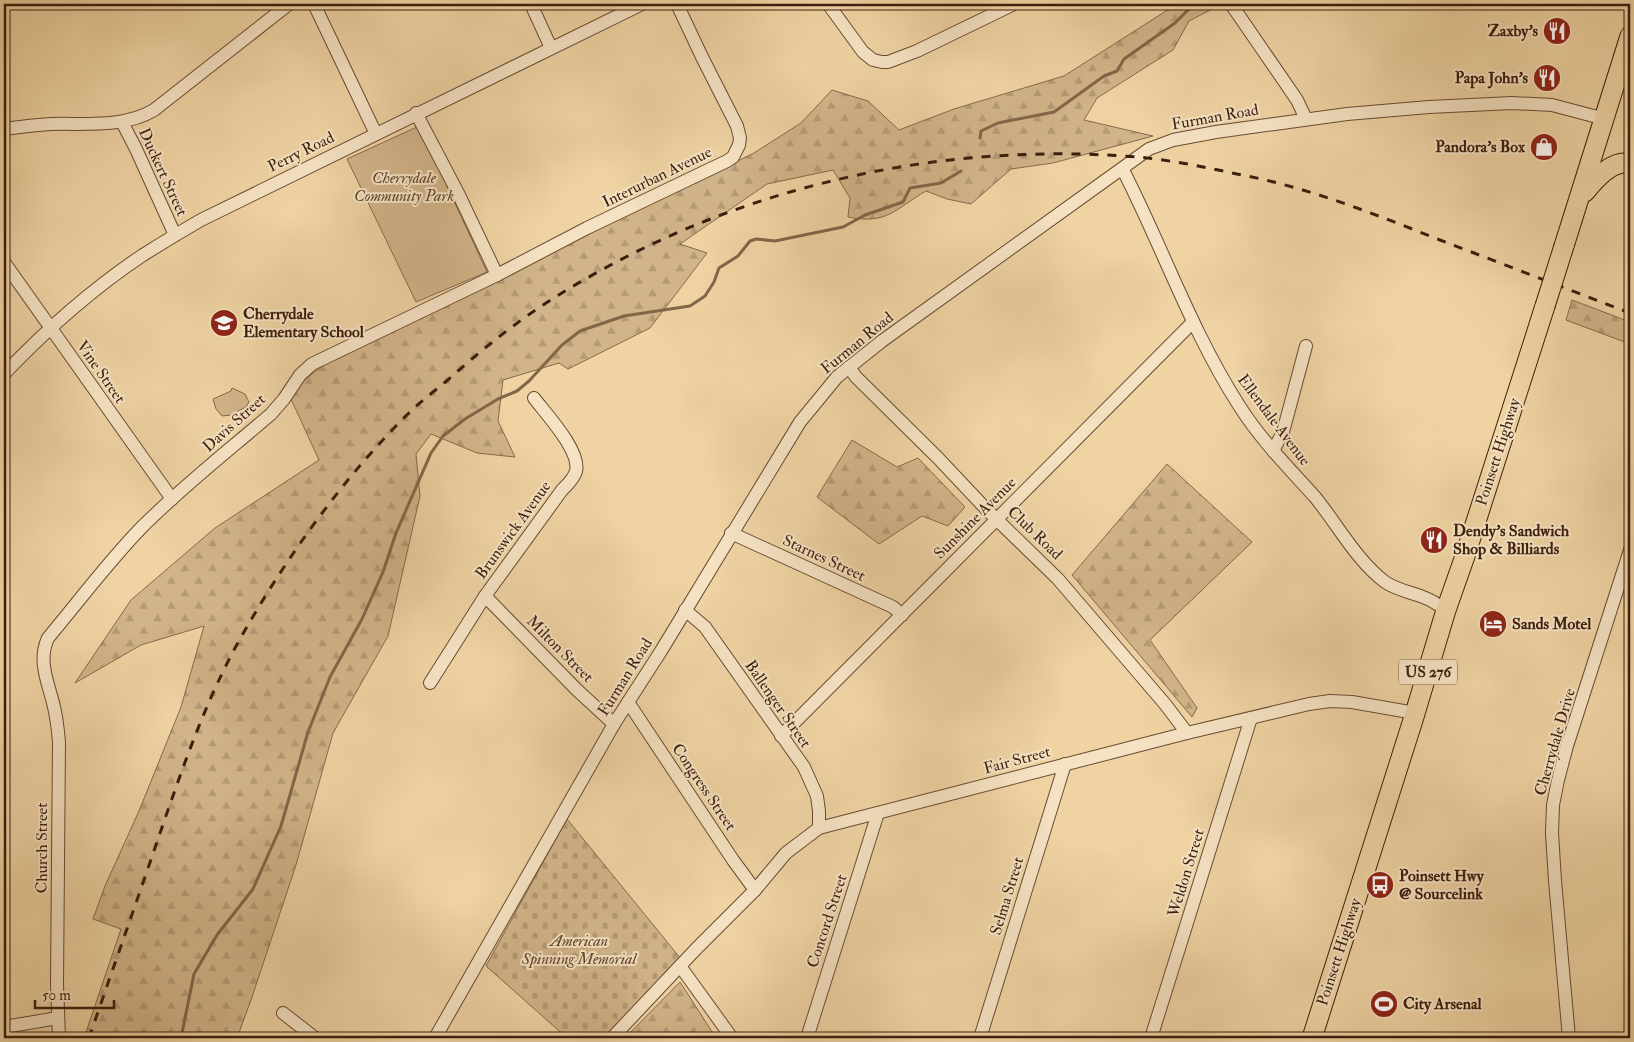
<svg xmlns="http://www.w3.org/2000/svg" width="1634" height="1042" viewBox="0 0 1634 1042" font-family="'IM FELL Double Pica',serif">
  <style>
    .green { fill: #d1b489; stroke: #86694a }
    .forest { fill: url(#forest-firs); stroke: #86694a }
    .cemetery { fill: url(#cemetery-stones); stroke: #86694a }
    .lines { fill: none; stroke-linecap: round; stroke-linejoin: round }
    .stream { stroke: #836548; stroke-width: 3 }
    .minor-casing { stroke: #694b32; stroke-width: 14 }
    .highway-casing { stroke: #3c1e0c; stroke-width: 21 }
    .minor { stroke: #f5e2c3; stroke-width: 12 }
    .highway { stroke: #efd3a3; stroke-width: 19 }
    .rail { stroke: #3c1e0c; stroke-width: 3; stroke-dasharray: 9 9; stroke-linecap: butt }
    .highway-bridge-casing { stroke: #3c1e0c; stroke-width: 21; stroke-linecap: butt }
    .highway-bridge { stroke: #efd3a3; stroke-width: 19 }
    .labels { text-anchor: middle; dominant-baseline: central; stroke-width: 4; stroke-linejoin: round; paint-order: stroke }
    .shield { fill: #f5e2c3; stroke: #745943; stroke-width: 1 }
    .shield-label { font-size: 15px; font-weight: bold; fill: #3c1e0c }
    .poi-label { font-size: 16px; font-weight: bold; fill: #3c1e0c; stroke: #f5e2c3; text-anchor: start }
    .street-label { font-size: 16px; fill: #3c1e0c; stroke: #f5e2c3 }
    .park-label { font-size: 16px; font-style: italic; fill: #61442b; stroke: #f5e2c3 }
  </style>
  <defs>
    <pattern id="forest-firs" width="22" height="20" patternUnits="userSpaceOnUse" patternTransform="scale(1.25)"><rect width="22" height="20" fill="#d1b489"/><path d="M5 1l3.5 6h-7zM16 11l3.5 6h-7z" fill="#b49a75"/></pattern>
    <pattern id="cemetery-stones" width="16" height="16" patternUnits="userSpaceOnUse" patternTransform="scale(1.25)"><rect width="16" height="16" fill="#d1b489"/><path d="M2 7V4a2 2 0 0 1 4 0v3zM10 15v-3a2 2 0 0 1 4 0v3z" fill="#b49a75"/></pattern>
  </defs>
  <rect width="100%" height="100%" fill="#efd3a3"/>
  <filter id="stains"><feTurbulence type="fractalNoise" baseFrequency=".004" numOctaves="4"/><feColorMatrix values="0 0 0 0 .2 0 0 0 0 .09 0 0 0 0 .02 0 0 0 .5 -.17"/></filter>
  <radialGradient id="worn" r=".72"><stop offset=".6" stop-color="#630" stop-opacity="0"/><stop offset="1" stop-color="#630" stop-opacity=".3"/></radialGradient>
  <g class="green">
    <path d="M419,126L487,272L416,302L347,159Z"/>
    <path d="M232,388L245,394L249,402L246,407L231,415L222,416L216,409L213,399L231,391Z"/>
  </g>
  <g class="forest">
    <path d="M1185,4H1213L1216,7L1189,21L1173,50L1097,98L1084,120L1153,136L1053,163L1011,169L971,204L947,199L926,191C895,209 887,225 848,217L850,198L833,170L767,184L680,244L707,253L650,328L568,369L559,363L503,380L498,421L515,457L477,453L431,434L416,454L420,496L388,636L333,733L296,865L251,1000L237,1038H84L121,929L93,919L105,886L139,811L181,707L204,626L141,645L75,683L131,600L215,528L319,460L291,399L299,384L325,364L376,337L754,153L801,123L832,90L868,101L899,130L954,109L1064,76L1166,11Z"/>
    <path d="M1572,300L1630,322V344L1566,320Z"/>
    <path d="M852,440L897,467L918,458L965,507L948,526L922,516L879,544L817,497Z"/>
    <path d="M1167,464L1252,542L1150,640L1197,708L1192,717L1072,575Z"/>
    <path d="M680,982L716,1038H625Z"/>
  </g>
  <path class="cemetery" d="M567,819L681,959L606,1038H567L486,966Z"/>
  <g class="lines">
    <g class="stream">
      <path d="M980,138L981,131L998,123L1054,112L1104,76L1117,71L1124,59L1175,23L1194,4"/>
      <path d="M181,1038L194,974L217,935L253,889L281,826L308,732L330,677L362,619L383,572L396,533L431,453L443,436L465,419L498,399L517,391L529,381L562,345L580,331L624,316L690,306L705,296L714,282L719,268L738,256L750,241L756,239L775,241L843,227L865,215L903,202L910,188L941,183L961,171"/>
    </g>
    <defs>
      <g id="minor">
        <path d="M314,4L376,134"/>
        <path d="M531,4L551,48"/>
        <path d="M828,4L863,52L873,60L882,62H888L917,51L1014,4"/>
        <path d="M1231,4L1297,100L1306,119"/>
        <path d="M416,113L458,193L497,275"/>
        <path d="M122,122L136,149L175,235"/>
        <path d="M4,129C19,127 35,125 51,124C85,123 124,128 154,110L289,4"/>
        <path d="M1123,170C1163,248 1192,333 1240,407C1261,440 1289,468 1315,497C1337,524 1357,561 1385,582C1397,590 1410,592 1423,597C1431,600 1439,605 1446,610"/>
        <path d="M4,262L172,499"/>
        <path d="M849,367L856,377L938,458L988,511L1058,579L1165,704L1187,733"/>
        <path d="M4,374C46,330 92,289 143,255C162,243 182,231 201,220L642,4"/>
        <path d="M1273,451L1283,432L1306,346"/>
        <path d="M731,533L893,607L902,615"/>
        <path d="M485,596L577,690L614,724"/>
        <path d="M685,610L705,627L804,767L817,796L819,811V828"/>
        <path d="M430,683L485,596L562,490C567,485 574,479 576,471C581,451 546,414 534,398"/>
        <path d="M628,702L733,860L755,890"/>
        <path d="M781,736L1193,322"/>
        <path d="M680,966L732,1038"/>
        <path d="M283,1013L315,1038"/>
        <path d="M4,1027L58,1018"/>
        <path d="M59,1038L57,984L59,742C58,731 57,719 54,707C49,684 37,662 48,638C79,601 108,562 142,527C182,487 228,451 271,414L284,399L300,375L312,364L497,275L587,228L727,161L733,157L739,145L740,138L737,126L702,57L677,4"/>
        <path d="M435,1038L614,724L661,651L800,422L837,377L882,341L1149,149L1173,140L1216,132L1347,114L1429,107L1512,103L1534,104L1552,105L1605,119"/>
        <path d="M612,1038L696,949L755,890L786,853L819,828L1187,733L1309,704L1330,701L1352,702L1415,713"/>
        <path d="M807,1038L878,813"/>
        <path d="M980,1038L1065,764"/>
        <path d="M1151,1038L1251,718"/>
        <path d="M1569,1038L1555,881L1552,833L1553,805L1558,780L1567,746L1630,550"/>
      </g>
      <g id="highway">
        <path d="M1585,192C1596,178 1612,160 1630,163"/>
        <path d="M1564,246L1630,36"/>
        <path d="M1312,1038L1413,720L1446,610L1465,556L1545,306"/>
      </g>
    </defs>
    <use href="#minor" class="minor-casing"/>
    <use href="#highway" class="highway-casing"/>
    <use href="#minor" class="minor"/>
    <use href="#highway" class="highway"/>
    <path class="rail" d="M89,1038C112,971 136,904 159,836C181,772 203,708 235,648C280,566 343,477 410,412C422,400 436,390 449,379C477,354 506,330 537,309C713,192 927,140 1137,157C1170,160 1205,167 1237,174C1308,187 1374,214 1440,240C1503,264 1567,289 1630,313"/>
    <defs>
      <path id="highway-bridge" d="M1545,306L1564,246"/>
    </defs>
    <use href="#highway-bridge" class="highway-bridge-casing"/>
    <use href="#highway-bridge" class="highway-bridge"/>
  </g>
  <defs>
    <symbol id="restaurant-disc" viewBox="-11 -11 22 22"><circle r="9.5" fill="#8f2418" stroke="#f5e2c3"/><path d="M-5-6h1v4h1v-4h1v4h1v-4h1v5L-1.5 .5V6h-2V.5L-5-1ZM5-6V6H3V1.5H1.5Q1.5-4 5-6Z" fill="#fff"/></symbol>
    <symbol id="shop-disc" viewBox="-11 -11 22 22"><circle r="9.5" fill="#8f2418" stroke="#f5e2c3"/><path d="M-5-2.5h2.3a2.7 3.5 0 0 1 5.4 0H5L5.5 6h-11ZM-1.5-2.5h3a1.5 2.3 0 0 0-3 0Z" fill="#fff"/></symbol>
    <symbol id="school-disc" viewBox="-11 -11 22 22"><circle r="9.5" fill="#8f2418" stroke="#f5e2c3"/><path d="M0-5L7-2L0 1L-7-2ZM-4 1L0 2.5L4 1V4Q0 6-4 4Z" fill="#fff"/></symbol>
    <symbol id="hotel-disc" viewBox="-11 -11 22 22"><circle r="9.5" fill="#8f2418" stroke="#f5e2c3"/><path d="M-6-4.5h1.5V1H6V5H4.5V3h-9V5H-6ZM-4 0a1.8 1.8 0 1 1 3.6 0ZM.5 0V-2.5h3Q6-2.5 6 0Z" fill="#fff"/></symbol>
    <symbol id="bus-disc" viewBox="-11 -11 22 22"><circle r="9.5" fill="#8f2418" stroke="#f5e2c3"/><path d="M-5-6H5V4H4V6H2V4H-2V6H-4V4H-5ZM-3.5-4V0h7V-4ZM-3.5 1.2v1.5H-2V1.2ZM2 1.2v1.5H3.5V1.2Z" fill="#fff"/></symbol>
    <symbol id="stadium-disc" viewBox="-11 -11 22 22"><circle r="9.5" fill="#8f2418" stroke="#f5e2c3"/><path d="M0-5a6.5 5 0 1 0 0 10a6.5 5 0 1 0 0-10ZM-3.5-1.8h7v3.6h-7Z" fill="#fff"/></symbol>
  </defs>
  <g fill-rule="evenodd">
    <use href="#restaurant-disc" x="1541" y="15" width="32" height="32"/>
    <use href="#restaurant-disc" x="1531" y="62" width="32" height="32"/>
    <use href="#shop-disc" x="1528" y="131" width="32" height="32"/>
    <use href="#school-disc" x="208" y="307" width="32" height="32"/>
    <use href="#restaurant-disc" x="1418" y="524" width="32" height="32"/>
    <use href="#hotel-disc" x="1477" y="608" width="32" height="32"/>
    <use href="#bus-disc" x="1364" y="869" width="32" height="32"/>
    <use href="#stadium-disc" x="1368" y="988" width="32" height="32"/>
  </g>
  <g class="labels">
    <rect class="shield" x="1399" y="659.5" width="58" height="25" rx="4"/>
    <g class="shield-label">
      <text x="1428" y="672">US 276</text>
    </g>
    <g class="poi-label">
      <text x="1538" y="31" text-anchor="end">Zaxby's</text>
      <text x="1528" y="78" text-anchor="end">Papa John's</text>
      <text x="1525" y="147" text-anchor="end">Pandora's Box</text>
      <text x="243" y="314">Cherrydale<tspan x="243" dy="18">Elementary School</tspan></text>
      <text x="1453" y="531">Dendy's Sandwich<tspan x="1453" dy="18">Shop &amp; Billiards</tspan></text>
      <text x="1512" y="624">Sands Motel</text>
      <text x="1399" y="876">Poinsett Hwy<tspan x="1399" dy="18">@ Sourcelink</tspan></text>
      <text x="1403" y="1004">City Arsenal</text>
    </g>
    <g class="street-label">
      <text transform="translate(1215 117) rotate(-10)">Furman Road</text>
      <text transform="translate(301 152) rotate(-26)">Perry Road</text>
      <text transform="translate(163 172) rotate(65)">Duckert Street</text>
      <text transform="translate(657 177) rotate(-26)">Interurban Avenue</text>
      <text transform="translate(857 343) rotate(-39)">Furman Road</text>
      <text transform="translate(101 372) rotate(55)">Vine Street</text>
      <text transform="translate(1274 420) rotate(53)">Ellendale Avenue</text>
      <text transform="translate(234 423) rotate(-42)">Davis Street</text>
      <text transform="translate(1498 452) rotate(-72)">Poinsett Highway</text>
      <text transform="translate(975 518) rotate(-45)">Sunshine Avenue</text>
      <text transform="translate(513 530) rotate(-54)">Brunswick Avenue</text>
      <text transform="translate(1035 533) rotate(44)">Club Road</text>
      <text transform="translate(824 558) rotate(25)">Starnes Street</text>
      <text transform="translate(560 649) rotate(45)">Milton Street</text>
      <text transform="translate(625 677) rotate(-58)">Furman Road</text>
      <text transform="translate(778 704) rotate(55)">Ballenger Street</text>
      <text transform="translate(1555 742) rotate(-74)">Cherrydale Drive</text>
      <text transform="translate(1017 760) rotate(-15)">Fair Street</text>
      <text transform="translate(704 787) rotate(56)">Congress Street</text>
      <text transform="translate(42 848) rotate(-90)">Church Street</text>
      <text transform="translate(1186 873) rotate(-73)">Weldon Street</text>
      <text transform="translate(1007 896) rotate(-73)">Selma Street</text>
      <text transform="translate(827 921) rotate(-72)">Concord Street</text>
      <text transform="translate(1339 952) rotate(-72)">Poinsett Highway</text>
    </g>
    <g class="park-label">
      <text x="404" y="178">Cherrydale<tspan x="404" dy="18">Community Park</tspan></text>
      <text x="579" y="941">American<tspan x="579" dy="18">Spinning Memorial</tspan></text>
    </g>
  </g>
  <rect width="1634" height="1042" fill="none" stroke="#efd3a3" stroke-width="20"/>
  <rect x="5" y="5" width="1624" height="1032" fill="none" stroke="#3c1e0c" stroke-width="2.5"/>
  <rect x="10" y="10" width="1614" height="1022" fill="none" stroke="#3c1e0c"/>
  <path d="M35 1000v8h79v-8" fill="none" stroke="#3c1e0c" stroke-width="2.5"/>
  <text x="42" y="1000" font-size="15" fill="#3c1e0c" stroke="#f5e2c3" stroke-width="4" paint-order="stroke">50 m</text>
  <rect width="100%" height="100%" filter="url(#stains)"/>
  <rect width="100%" height="100%" fill="url(#worn)"/>
</svg>
